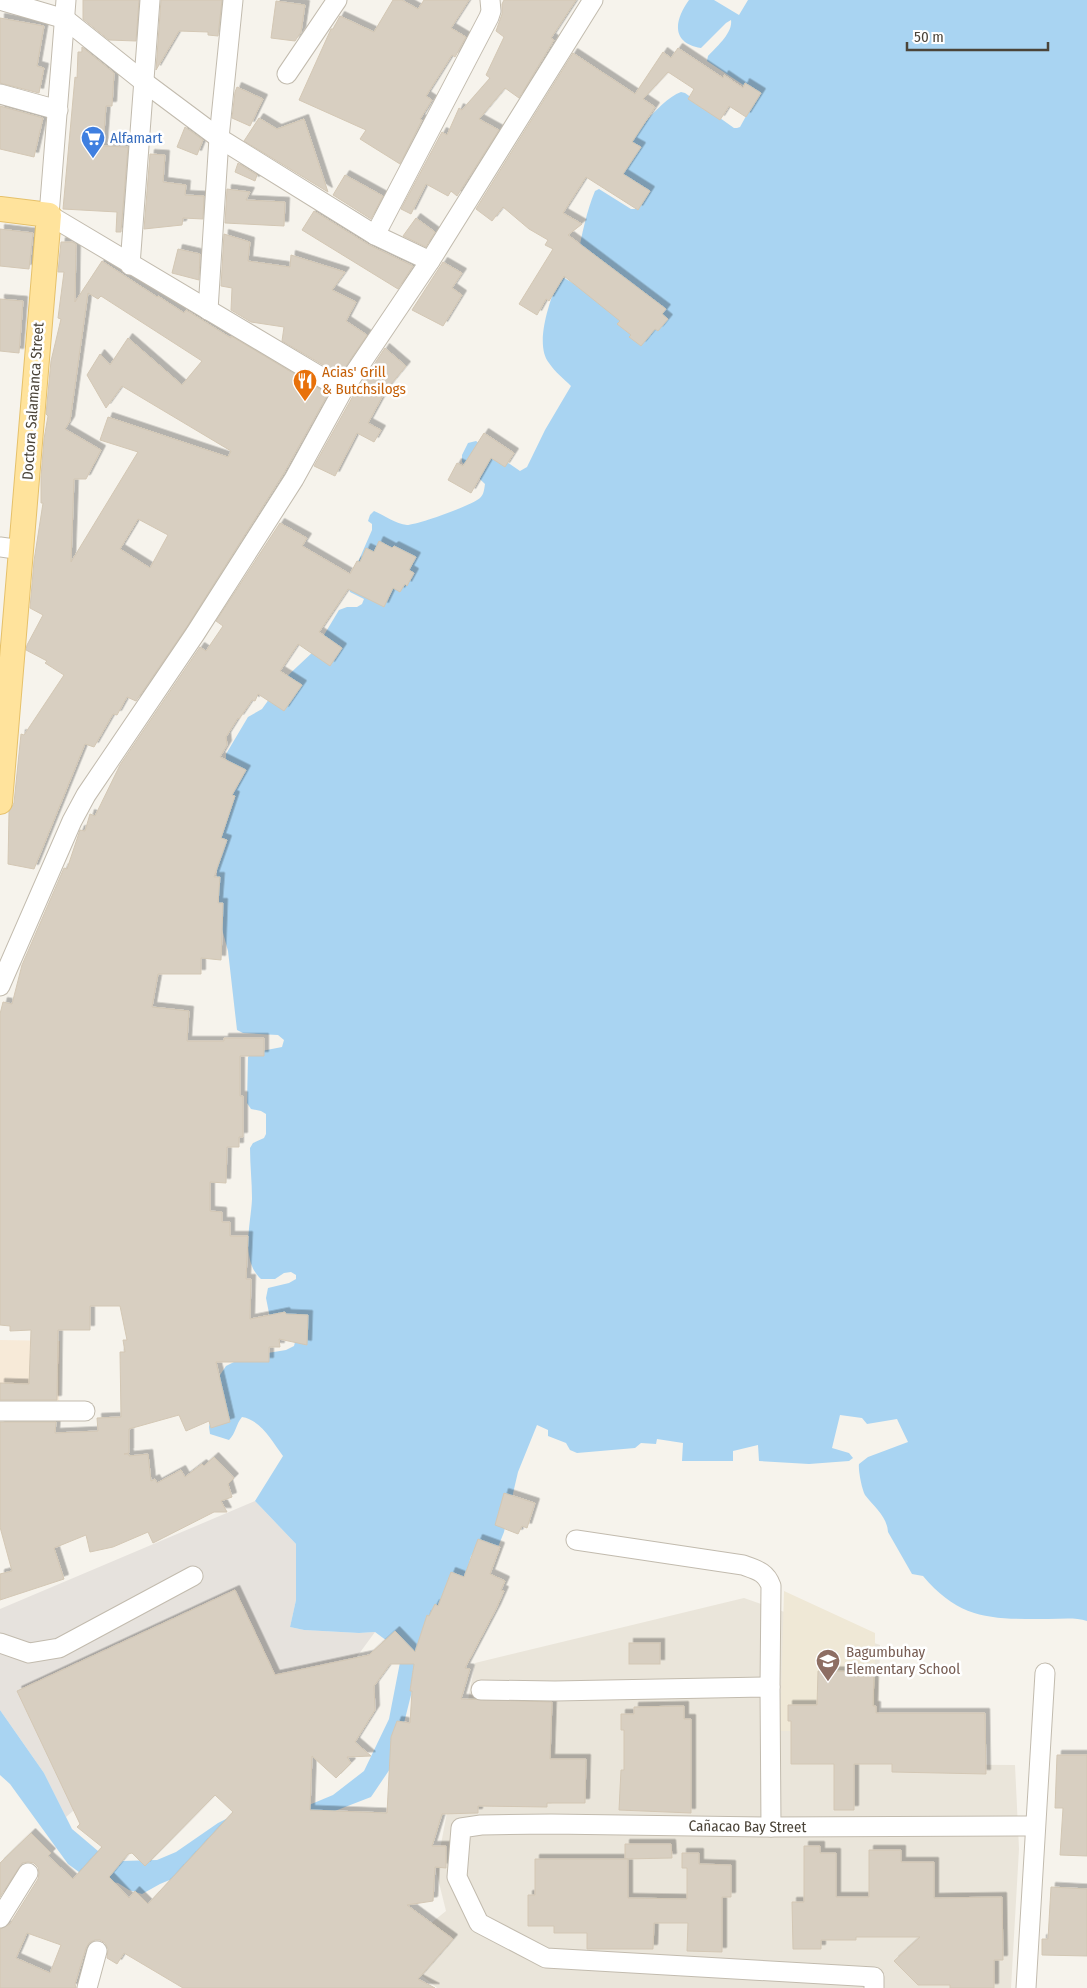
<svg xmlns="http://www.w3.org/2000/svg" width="1087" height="1988" viewBox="0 0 1087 1988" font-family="'Fira Sans Condensed',sans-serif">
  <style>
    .residential { fill: #eae5da }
    .commercial { fill: #f7ead8 }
    .industrial { fill: #e6e2dd }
    .education { fill: #efe8d6 }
    .water { fill: #a9d4f2 }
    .building { fill: #d8cfc1; stroke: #d3c7b4; fill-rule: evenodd; filter: url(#shadow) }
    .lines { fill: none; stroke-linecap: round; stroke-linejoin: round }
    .minor-casing { stroke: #c2bbae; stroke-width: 21 }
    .major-casing { stroke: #e6c16a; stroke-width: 26 }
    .minor { stroke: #fff; stroke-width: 19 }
    .major { stroke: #ffe39c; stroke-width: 24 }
    .labels { text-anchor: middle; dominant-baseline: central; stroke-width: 5; stroke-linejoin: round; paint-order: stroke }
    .shop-label { font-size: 15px; fill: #366cbe; stroke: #fff; text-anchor: start }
    .food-label { font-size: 15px; fill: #c56008; stroke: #fff; text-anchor: start }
    .street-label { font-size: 15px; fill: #4b4439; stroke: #fff }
    .education-label { font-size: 15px; fill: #785e54; stroke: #fff; text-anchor: start }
  </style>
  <defs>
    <filter id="shadow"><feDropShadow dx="4.5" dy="-4.5" stdDeviation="0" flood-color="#0004"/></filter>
  </defs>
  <rect width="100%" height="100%" fill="#f6f3ec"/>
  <path class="residential" d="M744,1598L880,1645L878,1764L1015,1765L1019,1849L1011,1988H437L396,1954L415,1936L446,1911L436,1871L475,1663Z"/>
  <path class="commercial" d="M0,1340L60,1341L59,1417H0Z"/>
  <path class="industrial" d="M255,1501L296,1544V1600L290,1627L304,1630L359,1633L375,1632L331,1692L73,1811L66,1817L44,1773L0,1710V1609Z"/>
  <path class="education" d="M784,1591L875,1633V1732L780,1731Z"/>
  <path class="water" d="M689,0H714L739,15L748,0H1087V1621C1075,1617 1061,1619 1048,1619C993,1619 961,1621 923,1576L912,1574L888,1532C887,1516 874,1507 865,1495C862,1490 858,1470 859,1464L868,1457L908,1442L897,1419L867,1424L862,1418L840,1415L832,1448L849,1453L853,1458L849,1461L809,1464L759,1461L758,1445L733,1451V1461H682L683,1443L657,1439L656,1444L641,1443L635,1448L577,1453L570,1450L566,1443L548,1436V1430L537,1425L518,1472L504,1532L498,1547L477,1548L471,1556L465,1577L421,1655L394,1763L371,1797L314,1819L160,1884L142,1894L129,1890L118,1883L87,1878L68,1864L10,1784L0,1775V1710L44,1773L72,1829L78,1834L105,1857L122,1861L157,1860L176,1852L218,1823L242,1811L309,1805L333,1795L364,1771L389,1719L402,1652L375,1632L359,1633L304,1630L290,1627L296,1600V1544L255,1501L283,1456C272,1441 261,1420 242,1417C236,1424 236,1433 229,1440L210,1434L209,1427L220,1375L226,1366L244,1357L286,1350L294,1346L296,1338L272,1328L266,1298L268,1288L289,1283L296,1279V1275L291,1272L284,1273L275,1279H261C240,1260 251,1224 252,1199C252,1182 250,1165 250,1148L253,1143L264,1138L266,1134V1114L261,1111L251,1109L247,1103L248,1057L252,1053L282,1047L284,1040L278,1035L243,1033L237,1030L228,951L219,918V895L217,879V827L230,764L226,759V754L248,717L262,709L282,681L315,650L339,610L347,607H357L362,604L364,599L350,592L348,585L372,530V524L368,521L370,515L374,511C384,515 396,524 407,525C417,525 473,505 480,498C484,494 484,490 485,484L462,462V455L468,443L476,441L520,471L527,467L545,430L571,386C564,379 555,372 549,363C534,344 550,302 557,282L564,278L573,283C579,252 583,220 595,191L599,189L631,209H636L639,207L612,169C625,147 657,101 681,92L685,93L734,128H737L740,127L756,98L754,92L707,61L708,56C716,47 733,33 731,20L726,23L701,48C671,43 674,21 689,0Z"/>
  <g class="building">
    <path d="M83,0H139L136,41L109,40L83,19Z"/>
    <path d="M161,0H222L218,36L208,35V32L179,31L156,70Z"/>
    <path d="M393,0H402L418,9L424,0H469L451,28L466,37L455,57L452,55L426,96L432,100L420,119L422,120L400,164L360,139L366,130L299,100L331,29H333L340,16L374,32Z"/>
    <path d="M504,0H576L551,38L554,40L519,98L505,88L479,119L499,130L457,196L451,191L448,196L426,184L411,214L401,209L442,132L447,135L459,108L462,110L490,78L486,75L504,37L496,31L502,14V4Z"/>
    <path d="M276,1L305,5L301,32L295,41L271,38Z"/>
    <path d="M0,18L44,26L37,66L44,68L39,93L0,83Z"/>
    <path d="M82,47L114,73L112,106H106L103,146L128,147L121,232H116L117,212L63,209L75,77L77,78L78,52H82Z"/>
    <path d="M678,48L723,78L724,75L743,88L745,83L761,93L746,117L729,106L720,120L688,99L694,89L668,72L643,99L655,107L632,142L641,147L623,174L650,191L638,210L586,177L563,213L582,224L568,235L666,309L662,314L668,319L658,331L655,329L641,346L629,337L631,335L617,324L620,321L564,276L549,301L546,299L537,315L519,304L553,249L545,245L548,240L529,229L503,207L492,221L476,209L573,53L635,94L663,52L671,58Z"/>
    <path d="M237,87L263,99L250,126L232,118L235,92Z"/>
    <path d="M0,106L43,118L34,157L0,149Z"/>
    <path d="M259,118L277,129L304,119L328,192L244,141Z"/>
    <path d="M185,127L203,140L197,155L177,147Z"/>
    <path d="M150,154L165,155L163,182L186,185L185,195L204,196L203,219L183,218L182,225L144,229Z"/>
    <path d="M238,163L257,175L255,181L235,172Z"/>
    <path d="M345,175L383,196L371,219L333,195Z"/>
    <path d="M227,189L250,192L246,200L285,202L284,226L225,223Z"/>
    <path d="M314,211L369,245L413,266L398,289L302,230Z"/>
    <path d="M416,218L435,232L426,247L403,236Z"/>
    <path d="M0,229L33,233L29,269L0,266Z"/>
    <path d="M224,234L250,242L248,261L290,267L291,255L345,272L332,290L356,302L346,321L367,335L340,375L282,341L284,327L251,322L231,310L232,288L221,286Z"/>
    <path d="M61,242H72L76,244L75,302L102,261L157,297L158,296L184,313L186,310L231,338V336L328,394L284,473L186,628L136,701L127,697L117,715L113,714L94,747L85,744L34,869L8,864L9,812L14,803L21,734L24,735L64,675L45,663L47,661L26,650L27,645L43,615L30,608L34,561L43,503H41V477L44,439L48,416L46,414L51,361L61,319L58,318L64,272H58ZM88,293L98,299L101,296L202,361L182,385L128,338L110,365L100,354L87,375L106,408L122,386L231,451L228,457L108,417L100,440L138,452L71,562L74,479H86L101,450L65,429L70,421ZM138,519L168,535L150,568L120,549Z"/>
    <path d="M178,249L200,254L199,280L172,273Z"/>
    <path d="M443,262L462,273L452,288L462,295L443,326L412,310Z"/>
    <path d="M0,299L23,301L19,353L0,351Z"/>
    <path d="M385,348L406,366L386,390L368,423L381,430L374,442L357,433L335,476L314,466L353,396Z"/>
    <path d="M484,433L514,453L505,467L491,458L471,493L448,480L457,463L463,466Z"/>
    <path d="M280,523L307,538L302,546L350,574L357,561L360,562L366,548L374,552L379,541L392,548L394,546L416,557L409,570L414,573L407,586L405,584L400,592L393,588L384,607L348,589L319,632L342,648L330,666L298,644L280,671L302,685L284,711L258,694L255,701L252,700L239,719L238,718L226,737L227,745L220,757L246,770L232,795L235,796L221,838L227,840L214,877H220L218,903H223L221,960L201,958V974H158L152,1007L189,1011L187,1041H224V1038H264V1056H240V1096H243V1137H239V1147H227L226,1183L210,1182V1211L222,1212V1222H230V1236H248L246,1279H251L250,1319L285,1312L286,1314L308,1315L307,1345L279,1339L280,1347H269V1362H216L230,1422L211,1428L209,1421L186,1431L179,1415L129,1429V1453L124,1454H129V1456L148,1454L151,1481L155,1479L157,1483L181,1470L185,1477L202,1464L204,1466L214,1457L234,1478L228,1484L232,1497L221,1501L227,1512H214L153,1543L148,1532L113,1547L90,1552L86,1535L54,1548L64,1579L0,1600V1574L12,1571L0,1527V1422H56L55,1433L98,1431L97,1418L121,1417L120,1352H125L123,1340H127L120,1306H90V1330H58L57,1400H0V1383L29,1384L31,1330L10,1331V1326L0,1325V1014L3,1002L12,1004L22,965L64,868L67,869L80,830L85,831L90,814L95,816L120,765L200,647L206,651L223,626L216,621Z"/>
    <path d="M504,1493L535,1503L527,1528L522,1526L518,1534L495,1525Z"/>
    <path d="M478,1539L500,1547L490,1574L505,1581L501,1590L504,1591L496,1609L465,1668L470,1669L461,1699L552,1702L550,1759H586L585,1803H547V1807L478,1806V1813L442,1814L432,1846H446V1868L435,1867L433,1901L407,1905L453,1939L418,1979L435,1988H183L124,1953L117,1964L107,1958L108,1949L105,1943L100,1940H95L89,1943L86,1948L75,1984L76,1988H0V1929L10,1924L38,1879L39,1873L38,1867L34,1863L28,1862L22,1863L0,1897V1863L31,1833L51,1853L48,1856L73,1879L102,1847L77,1827L80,1824L17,1691L235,1590L275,1675L369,1655L395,1631L415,1652L427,1615L429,1616L435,1604L438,1606L451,1572L464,1577ZM390,1664H414L410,1691H412L410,1723L397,1721L391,1737L387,1813L310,1810L312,1756L336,1778L351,1763L347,1757L371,1756L355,1742L375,1710L374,1686ZM215,1795L233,1812L148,1904L135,1891L129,1898L109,1877L128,1854L132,1853L145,1866ZM27,1933L61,1945L50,1973L16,1958Z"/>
    <rect x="629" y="1643" width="31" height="21"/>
    <path d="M818,1671L874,1672L873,1706H876V1713H985L986,1774L892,1772V1764H854V1810H834V1764H791V1721H788V1705H817Z"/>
    <path d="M684,1706V1719H691V1813L619,1810L621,1770H624V1730H621V1714H634V1707Z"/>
    <path d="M1057,1755H1087V1856L1060,1855L1063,1808H1055Z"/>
    <path d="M625,1844H671L672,1858L625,1859Z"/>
    <path d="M804,1846H820V1853H836V1897H869V1850H901V1862H934V1898L1002,1897L1003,1960H994V1988H950V1985H918L894,1961L920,1937H856V1940H821V1949H793L792,1902H804Z"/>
    <path d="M682,1853H699V1864L731,1865V1897H722V1952L687,1951L688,1923H654L653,1949H587V1933H554V1926H528V1895H535V1859H628V1898L687,1899V1868H682Z"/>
    <path d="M1051,1887L1087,1889V1956L1042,1955V1939H1048Z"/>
  </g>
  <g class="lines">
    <defs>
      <g id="minor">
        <path d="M0,0L65,19L144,82L219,138L375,235L430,261"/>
        <path d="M66,0L49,215L343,390"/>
        <path d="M287,74L337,0"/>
        <path d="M0,94L58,110"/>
        <path d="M375,235L489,17L491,11L490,0"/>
        <path d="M130,265L150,0"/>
        <path d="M208,310L219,138L233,0"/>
        <path d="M0,547L22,550"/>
        <path d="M0,986L72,821L86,795L195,634L294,479L343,390L430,261L593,0"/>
        <path d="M0,1411H85"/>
        <path d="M576,1540L743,1565C757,1570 766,1572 771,1586L770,1687"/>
        <path d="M0,1643L29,1653L59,1648L193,1576"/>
        <path d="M481,1690L555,1691L770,1687L771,1827"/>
        <path d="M0,1918L28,1873"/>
        <path d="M87,1988L97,1951"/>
        <path id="s1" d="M874,1988V1977L546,1958L479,1923L457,1877L461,1828L481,1825L551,1824L771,1827L1035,1826"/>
        <path d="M1026,1988L1045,1673"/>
      </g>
      <path id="major" d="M0,209L49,215L0,802"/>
    </defs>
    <use href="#minor" class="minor-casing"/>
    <use href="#major" class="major-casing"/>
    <use href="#minor" class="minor"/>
    <use href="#major" class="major"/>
  </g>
  <defs>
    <symbol id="supermarket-pin" viewBox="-11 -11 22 30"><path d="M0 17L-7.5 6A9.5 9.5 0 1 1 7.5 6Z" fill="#3f7fe0" stroke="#fff"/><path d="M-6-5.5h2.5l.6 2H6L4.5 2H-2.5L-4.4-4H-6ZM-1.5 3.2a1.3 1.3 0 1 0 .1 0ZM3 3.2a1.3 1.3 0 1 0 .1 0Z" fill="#fff"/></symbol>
    <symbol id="restaurant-pin" viewBox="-11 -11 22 30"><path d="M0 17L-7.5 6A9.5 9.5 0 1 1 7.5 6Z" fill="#e8710a" stroke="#fff"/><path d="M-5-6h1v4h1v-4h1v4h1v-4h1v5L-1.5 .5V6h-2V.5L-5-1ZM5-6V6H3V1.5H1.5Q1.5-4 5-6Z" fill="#fff"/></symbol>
    <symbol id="school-pin" viewBox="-11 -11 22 30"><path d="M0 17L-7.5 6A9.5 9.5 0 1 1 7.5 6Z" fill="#8d6e63" stroke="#fff"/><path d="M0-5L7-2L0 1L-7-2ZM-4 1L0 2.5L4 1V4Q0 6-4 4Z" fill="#fff"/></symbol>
  </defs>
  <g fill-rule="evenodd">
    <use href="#supermarket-pin" x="79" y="124" width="28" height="38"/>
    <use href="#restaurant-pin" x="291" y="367" width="28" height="38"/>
    <use href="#school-pin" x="814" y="1647" width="28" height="38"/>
  </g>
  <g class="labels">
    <g class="shop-label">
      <text x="110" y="138">Alfamart</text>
    </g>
    <g class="food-label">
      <text x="322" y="372">Acias' Grill<tspan x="322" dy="17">&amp; Butchsilogs</tspan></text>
    </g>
    <g class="street-label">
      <text transform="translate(33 401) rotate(-86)">Doctora Salamanca Street</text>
      <text stroke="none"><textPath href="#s1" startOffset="802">Cañacao Bay Street</textPath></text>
    </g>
    <g class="education-label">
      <text x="846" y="1652">Bagumbuhay<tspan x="846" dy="17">Elementary School</tspan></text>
    </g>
  </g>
  <path d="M907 42v8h141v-8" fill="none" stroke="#4b4439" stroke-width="2.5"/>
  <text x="914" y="42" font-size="15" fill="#4b4439" stroke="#ffffff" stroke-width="4" paint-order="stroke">50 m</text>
</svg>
